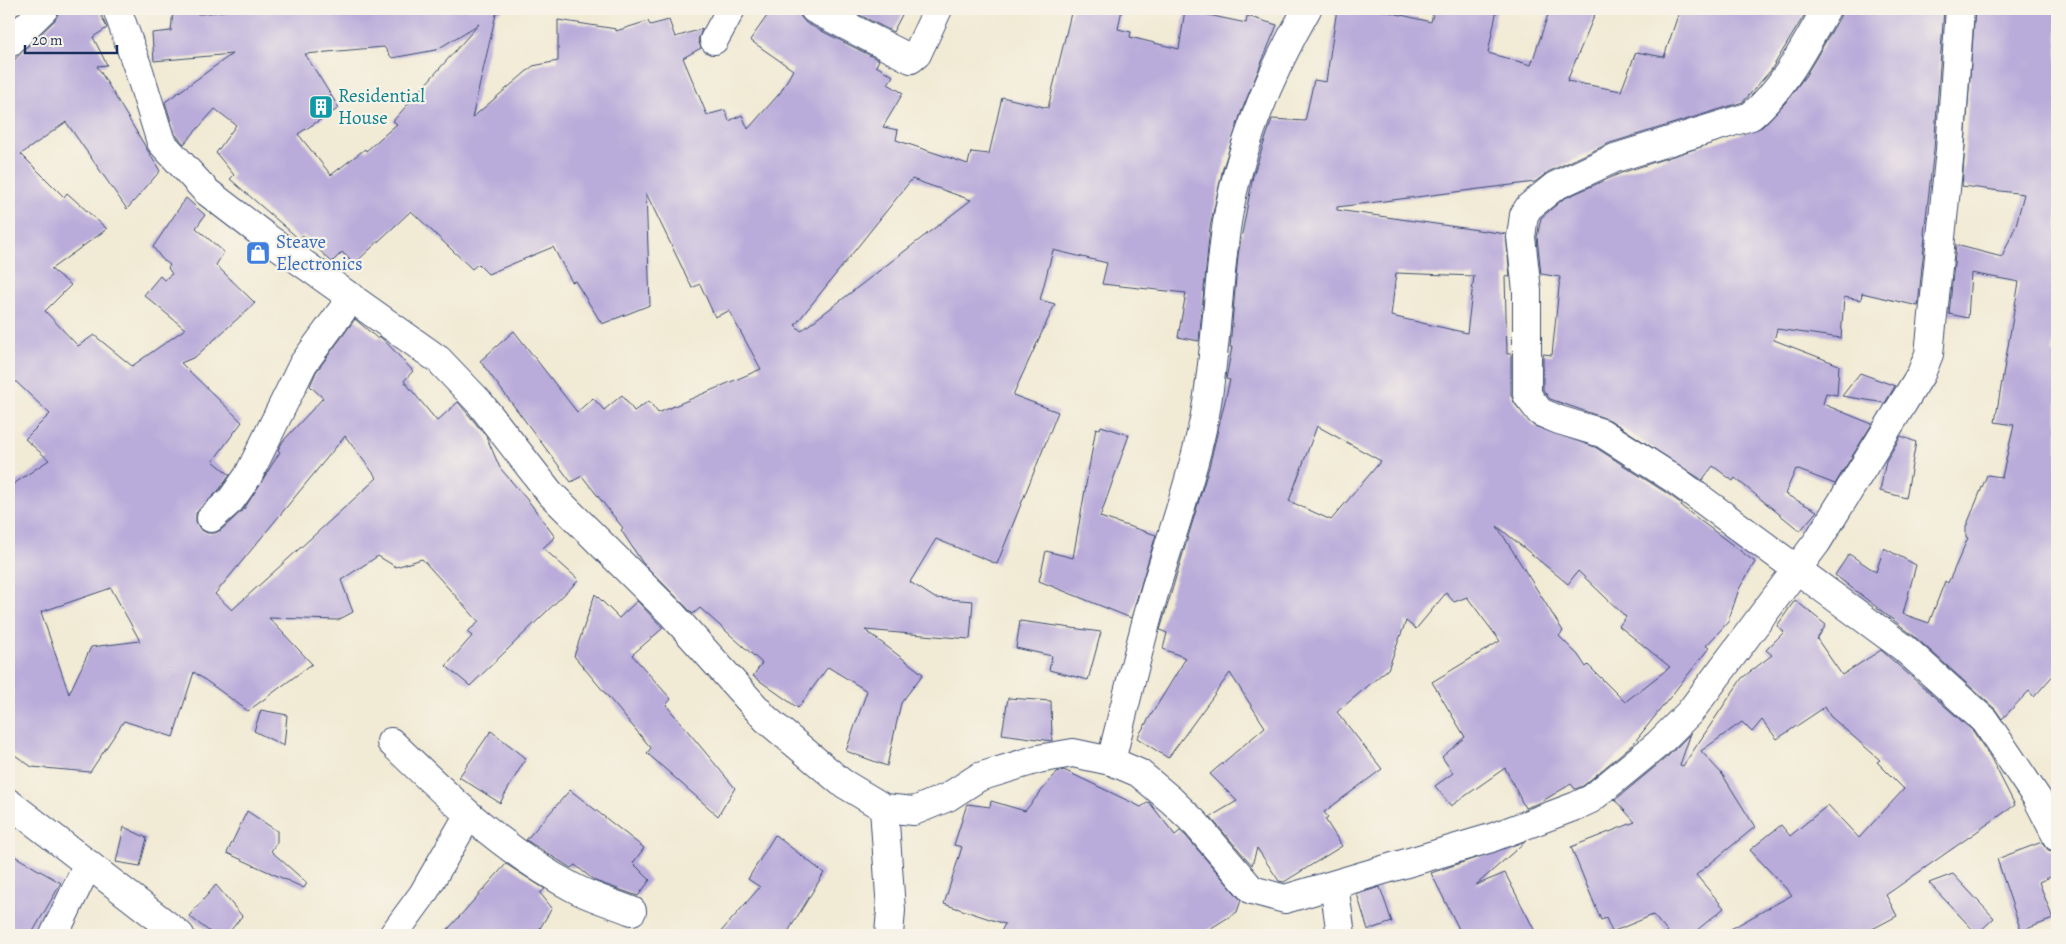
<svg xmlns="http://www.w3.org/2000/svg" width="2066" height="944" viewBox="0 0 2066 944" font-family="Alegreya,serif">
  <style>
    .building { fill: #b9acda; fill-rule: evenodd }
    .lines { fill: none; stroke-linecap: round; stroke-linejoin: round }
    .minor-casing { stroke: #3b4b70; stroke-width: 30 }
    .minor { stroke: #fff; stroke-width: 28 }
    .labels { text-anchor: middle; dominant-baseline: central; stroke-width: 4.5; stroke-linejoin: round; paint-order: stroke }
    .culture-label { font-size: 19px; fill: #0d838f; stroke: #f7f3e8; text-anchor: start }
    .shop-label { font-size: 19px; fill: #366cbe; stroke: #f7f3e8; text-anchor: start }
  </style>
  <rect width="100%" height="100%" fill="#f7f3e8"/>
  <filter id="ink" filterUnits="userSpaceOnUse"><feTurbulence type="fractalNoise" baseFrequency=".02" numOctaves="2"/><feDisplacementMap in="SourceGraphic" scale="10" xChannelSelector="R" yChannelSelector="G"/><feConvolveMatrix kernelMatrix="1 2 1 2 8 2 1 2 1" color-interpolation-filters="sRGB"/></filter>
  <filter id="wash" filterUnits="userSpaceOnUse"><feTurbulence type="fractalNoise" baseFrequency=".0096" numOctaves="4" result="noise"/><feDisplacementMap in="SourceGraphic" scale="20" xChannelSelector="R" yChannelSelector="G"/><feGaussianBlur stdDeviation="1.12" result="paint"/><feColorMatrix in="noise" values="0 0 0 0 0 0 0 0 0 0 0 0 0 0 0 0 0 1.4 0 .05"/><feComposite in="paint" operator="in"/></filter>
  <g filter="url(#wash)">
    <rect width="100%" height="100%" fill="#f1ead4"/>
    <g id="blocks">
      <g class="building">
        <path d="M59,9H98L107,28L93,37L107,65L97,66L160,171L127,209L66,122L21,154L64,197L67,193L107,229L51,269L71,285L45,311L78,346L94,335L132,366L185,329L144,295L160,276L164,280L172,274L168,268L170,265L162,259L153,247L186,198L205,215L196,228L224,252L216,265L255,303L195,357L181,363L242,422L213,461L230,475L219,490L196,513V522L200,529L207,533H215L221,530L244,509L280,452L278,450L283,441L323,398L310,386L316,372L355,319L378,339L380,337L386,342L413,371L404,381L437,421L458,402L486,436L500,468L530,503L555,537L543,548L579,580L470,686L446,666L472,636L467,632L479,622L422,559L396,567L378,556L341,580L353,612L338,620L269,618L312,664L248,711L194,672L173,737L124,721L90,772L32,767L9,751V487L49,460L25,439L50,414L9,375V65L55,20ZM345,436L377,478L232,610L215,594ZM111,588L140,641L91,647L69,694L41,612Z"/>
        <path d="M238,9H504L496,14L472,118L533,66L558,61V20L616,29V31L648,21L650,25L669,20L675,37L702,29L698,40L701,48L683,58L707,115L725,110L729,121L742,115L748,129L780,93L793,70L750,40L772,9H799L801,17L806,23L879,60L876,66L893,76L888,84L903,93L883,127L898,130L896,140L968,164L971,152L989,154L1002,97L1048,108L1072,9H1122L1118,29L1131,32L1130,37L1179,49L1185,10L1246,23L1247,16L1277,25L1242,110L1223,168L1210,227L1199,341L1178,337L1186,293L1102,284L1107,263L1053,250L1040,300L1055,304L1013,395L1058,412L997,564L936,539L910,582L935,598L973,601L970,639L865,630L923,674L901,703L887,766L846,751L867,691L828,667L798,708L753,676L762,663L700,608L693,614L642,562L621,530L623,528L582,476L571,482L480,361L514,331L577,412L593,398L604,410L622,395L634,411L649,401L658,413L761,369L729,311L715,317L700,284L692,288L646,193L650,305L602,324L575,281L572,282L553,247L488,274L478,264L472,269L411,211L354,264L342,252L332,262L303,235L299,239L230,179L234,175L216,153L236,125L215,109L184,144L175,134L165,102L232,54L154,61L152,33L171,31L173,11L201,14ZM479,24L393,121L397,124L366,151L365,149L331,175L298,134L339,108L305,54L384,47L392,58L436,50ZM912,179L971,200L801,331L795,325Z"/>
        <path d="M848,9H905L893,32Z"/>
        <path d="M1337,9H1376L1431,22L1434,9H1497L1488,53L1531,65L1550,9H1571L1595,14L1567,81L1621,91L1636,52L1664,57L1680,9H1808L1771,70L1743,102L1610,143L1548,172L1535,182L1337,207V210L1506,234L1510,277L1505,276L1507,354H1511V395L1515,404L1534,426L1595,447L1665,492L1682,504L1681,506L1755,562L1739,589L1728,622L1706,646L1709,648L1633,744L1583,786L1575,789L1571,784L1539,803L1525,808L1505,768L1451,806L1435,786L1453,773L1442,757L1465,737L1432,682L1500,641L1467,597L1454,602L1446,593L1416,629L1406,621L1388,669L1337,712L1382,769L1324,812L1328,817L1325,819L1342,846L1284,882L1279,881L1257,848L1252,865L1210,817L1237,801L1210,774L1265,727L1230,673L1168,758L1137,738L1186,658L1163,649L1167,633L1160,630L1209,467L1230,380L1226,379L1232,347H1230L1238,255L1253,176L1272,119L1305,121L1314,80L1326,82ZM1396,273L1474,276L1467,333L1391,316ZM1317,426L1381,461L1331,520L1289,501ZM1497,526L1568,584L1578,571L1626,617L1619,626L1670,667L1625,702L1588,665L1586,667L1578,655L1559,636L1563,631Z"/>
        <path d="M1842,9H1944L1934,149L1924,234L1925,237L1918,306L1862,293L1861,300L1844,297L1841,338L1777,329L1774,340L1839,365L1837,395L1826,393L1823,404L1872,424L1835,484L1796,469L1785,494L1817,511L1800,531L1735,478L1733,481L1713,466L1702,480L1610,420L1550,399L1543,390V354L1552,355L1560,277L1541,274L1537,237L1541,218L1563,199L1621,173L1762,127L1785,103L1806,75L1840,17Z"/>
        <path d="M1975,9H2057V321L2052,353L2057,354V671L2034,697L2029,691L2002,719L1995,709L1914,636L1835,575L1849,554L1876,572L1884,548L1916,565L1903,614L1929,623L1945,581L1948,583L1968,538L1966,537V527L1987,475L2002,477L2014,425L1995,422L2019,282L1971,273L1968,318L1949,314L1956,245L2002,257L2016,225L2024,194L1962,186Z"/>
        <path d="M1860,373L1895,386L1885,403L1842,396Z"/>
        <path d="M1101,426L1129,435L1100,517L1156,535L1131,618L1039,581L1046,551L1073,558L1096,428L1100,429Z"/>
        <path d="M1901,436L1916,442L1906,498L1880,491L1886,461Z"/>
        <path d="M595,594L619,618L637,601L663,628L632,655L671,699L666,705L735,788L718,816L647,753L651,748L574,656Z"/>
        <path d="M1795,600L1826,625L1817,639L1842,675L1881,650L1973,731L1991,758L2015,805L1886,895L1897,916L1861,935H1720L1792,895L1750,850L1781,825L1790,836L1828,805L1859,838L1904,789L1877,762L1880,760L1830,716L1825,707L1777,739L1762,720L1752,732L1742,722L1701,751L1722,774L1755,827L1696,875L1724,908L1691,935H1670L1653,915L1612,932L1606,918L1601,920L1571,847L1635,822L1615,800L1668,756L1691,733L1680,765L1683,766L1742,678L1772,655L1766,650L1784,632L1777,626Z"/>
        <path d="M1020,621L1101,632L1088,680L1049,670L1052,656L1016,648Z"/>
        <path d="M1008,698L1051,701L1052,741L1002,734Z"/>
        <path d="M261,710L287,715L284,746L254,731Z"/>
        <path d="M491,731L526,758L500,803L459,777Z"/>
        <path d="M1064,770L1141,807L1149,802L1175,835L1180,831L1185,835L1241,900L1237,912L1200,935H999L1005,924L944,904L962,847L954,845L967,804L990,807L991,801L1025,811L1057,772Z"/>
        <path d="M570,790L644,848L633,863L650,880L638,896L595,881L575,865L571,868L526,840Z"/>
        <path d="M247,811L277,831V842L271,851L307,883L304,888L227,853Z"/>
        <path d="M124,827L147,838L140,866L116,862Z"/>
        <path d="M775,835L824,873L786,935H718L760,887L748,879Z"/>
        <path d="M1526,841L1476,885L1505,873L1537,935H1462L1431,873Z"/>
        <path d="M2042,842L2048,850L2057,852V874L2039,882L2053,919L2021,931L1997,859Z"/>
        <path d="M9,853L61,883L31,935H9Z"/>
        <path d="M506,864L545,889L540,893L552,908L536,935H443Z"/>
        <path d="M1953,874L1994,918L1977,934L1929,883Z"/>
        <path d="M216,885L242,916L227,935H214L189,916Z"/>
        <path d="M1380,887L1392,922L1368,930L1357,894Z"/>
      </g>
    </g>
  </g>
  <g filter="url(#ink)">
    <use href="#blocks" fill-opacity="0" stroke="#3b4b70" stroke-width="1"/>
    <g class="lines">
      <defs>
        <g id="minor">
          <path d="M117,9L139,71L161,142L206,191L266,237L439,360L479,402L550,493L671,613L766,719L841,782L884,808L914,811L948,797L979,777L1038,759L1073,753L1111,761L1139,773L1171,800L1196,824L1252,890L1285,899L1491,838L1576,806L1591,799L1658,744L1690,712L1817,542L1921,374L1929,354L1950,150L1960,9"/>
          <path d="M814,9L911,59L917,54L938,9"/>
          <path d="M1826,9C1805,46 1784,88 1751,116L1615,158L1555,186L1529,207L1524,215L1521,237L1527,291V395L1540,412L1559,420L1602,433L1674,479L1904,648L1985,721L2037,798L2057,837"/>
          <path d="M714,40L731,9"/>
          <path d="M9,43L44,9"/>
          <path d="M211,518L231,500L248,476L303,364L352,297"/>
          <path d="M391,742C447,796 502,850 572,887C590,897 612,903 632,911"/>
          <path d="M1111,761C1125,704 1139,647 1155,590C1172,534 1192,477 1204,420C1216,357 1217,293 1226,229C1237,153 1269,75 1307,9"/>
          <path d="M9,803L180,935"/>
          <path d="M884,808L891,910L889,935"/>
          <path d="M1334,885L1341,935"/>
          <path d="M54,935L88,864"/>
          <path d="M393,935L423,894L468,816"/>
        </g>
      </defs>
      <use href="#minor" class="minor-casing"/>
      <use href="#minor" class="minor"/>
    </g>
  </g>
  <defs>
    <symbol id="building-square" viewBox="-11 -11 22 22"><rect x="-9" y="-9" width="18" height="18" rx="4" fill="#0f9aa8" stroke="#f7f3e8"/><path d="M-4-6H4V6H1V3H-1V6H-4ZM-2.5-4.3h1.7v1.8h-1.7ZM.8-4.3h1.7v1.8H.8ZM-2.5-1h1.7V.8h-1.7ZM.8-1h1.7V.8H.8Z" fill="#fff"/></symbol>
    <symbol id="shop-square" viewBox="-11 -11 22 22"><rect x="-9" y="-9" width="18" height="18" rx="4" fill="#3f7fe0" stroke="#f7f3e8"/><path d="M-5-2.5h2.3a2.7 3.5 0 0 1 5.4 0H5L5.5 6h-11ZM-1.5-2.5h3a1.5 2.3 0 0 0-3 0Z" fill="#fff"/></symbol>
  </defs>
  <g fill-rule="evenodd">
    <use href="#building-square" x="307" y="93" width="28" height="28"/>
    <use href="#shop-square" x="244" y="239" width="28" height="28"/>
  </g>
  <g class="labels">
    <g class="culture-label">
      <text x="338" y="96">Residential<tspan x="338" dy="22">House</tspan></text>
    </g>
    <g class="shop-label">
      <text x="276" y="242">Steave<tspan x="276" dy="22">Electronics</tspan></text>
    </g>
  </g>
  <rect width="2066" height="944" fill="none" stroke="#f7f3e8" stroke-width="30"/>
  <path d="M25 45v8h92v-8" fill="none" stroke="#1b2f5e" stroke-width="2.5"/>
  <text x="32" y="45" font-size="15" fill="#1b2f5e" stroke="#f7f3e8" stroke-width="4" paint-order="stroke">20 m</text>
</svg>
